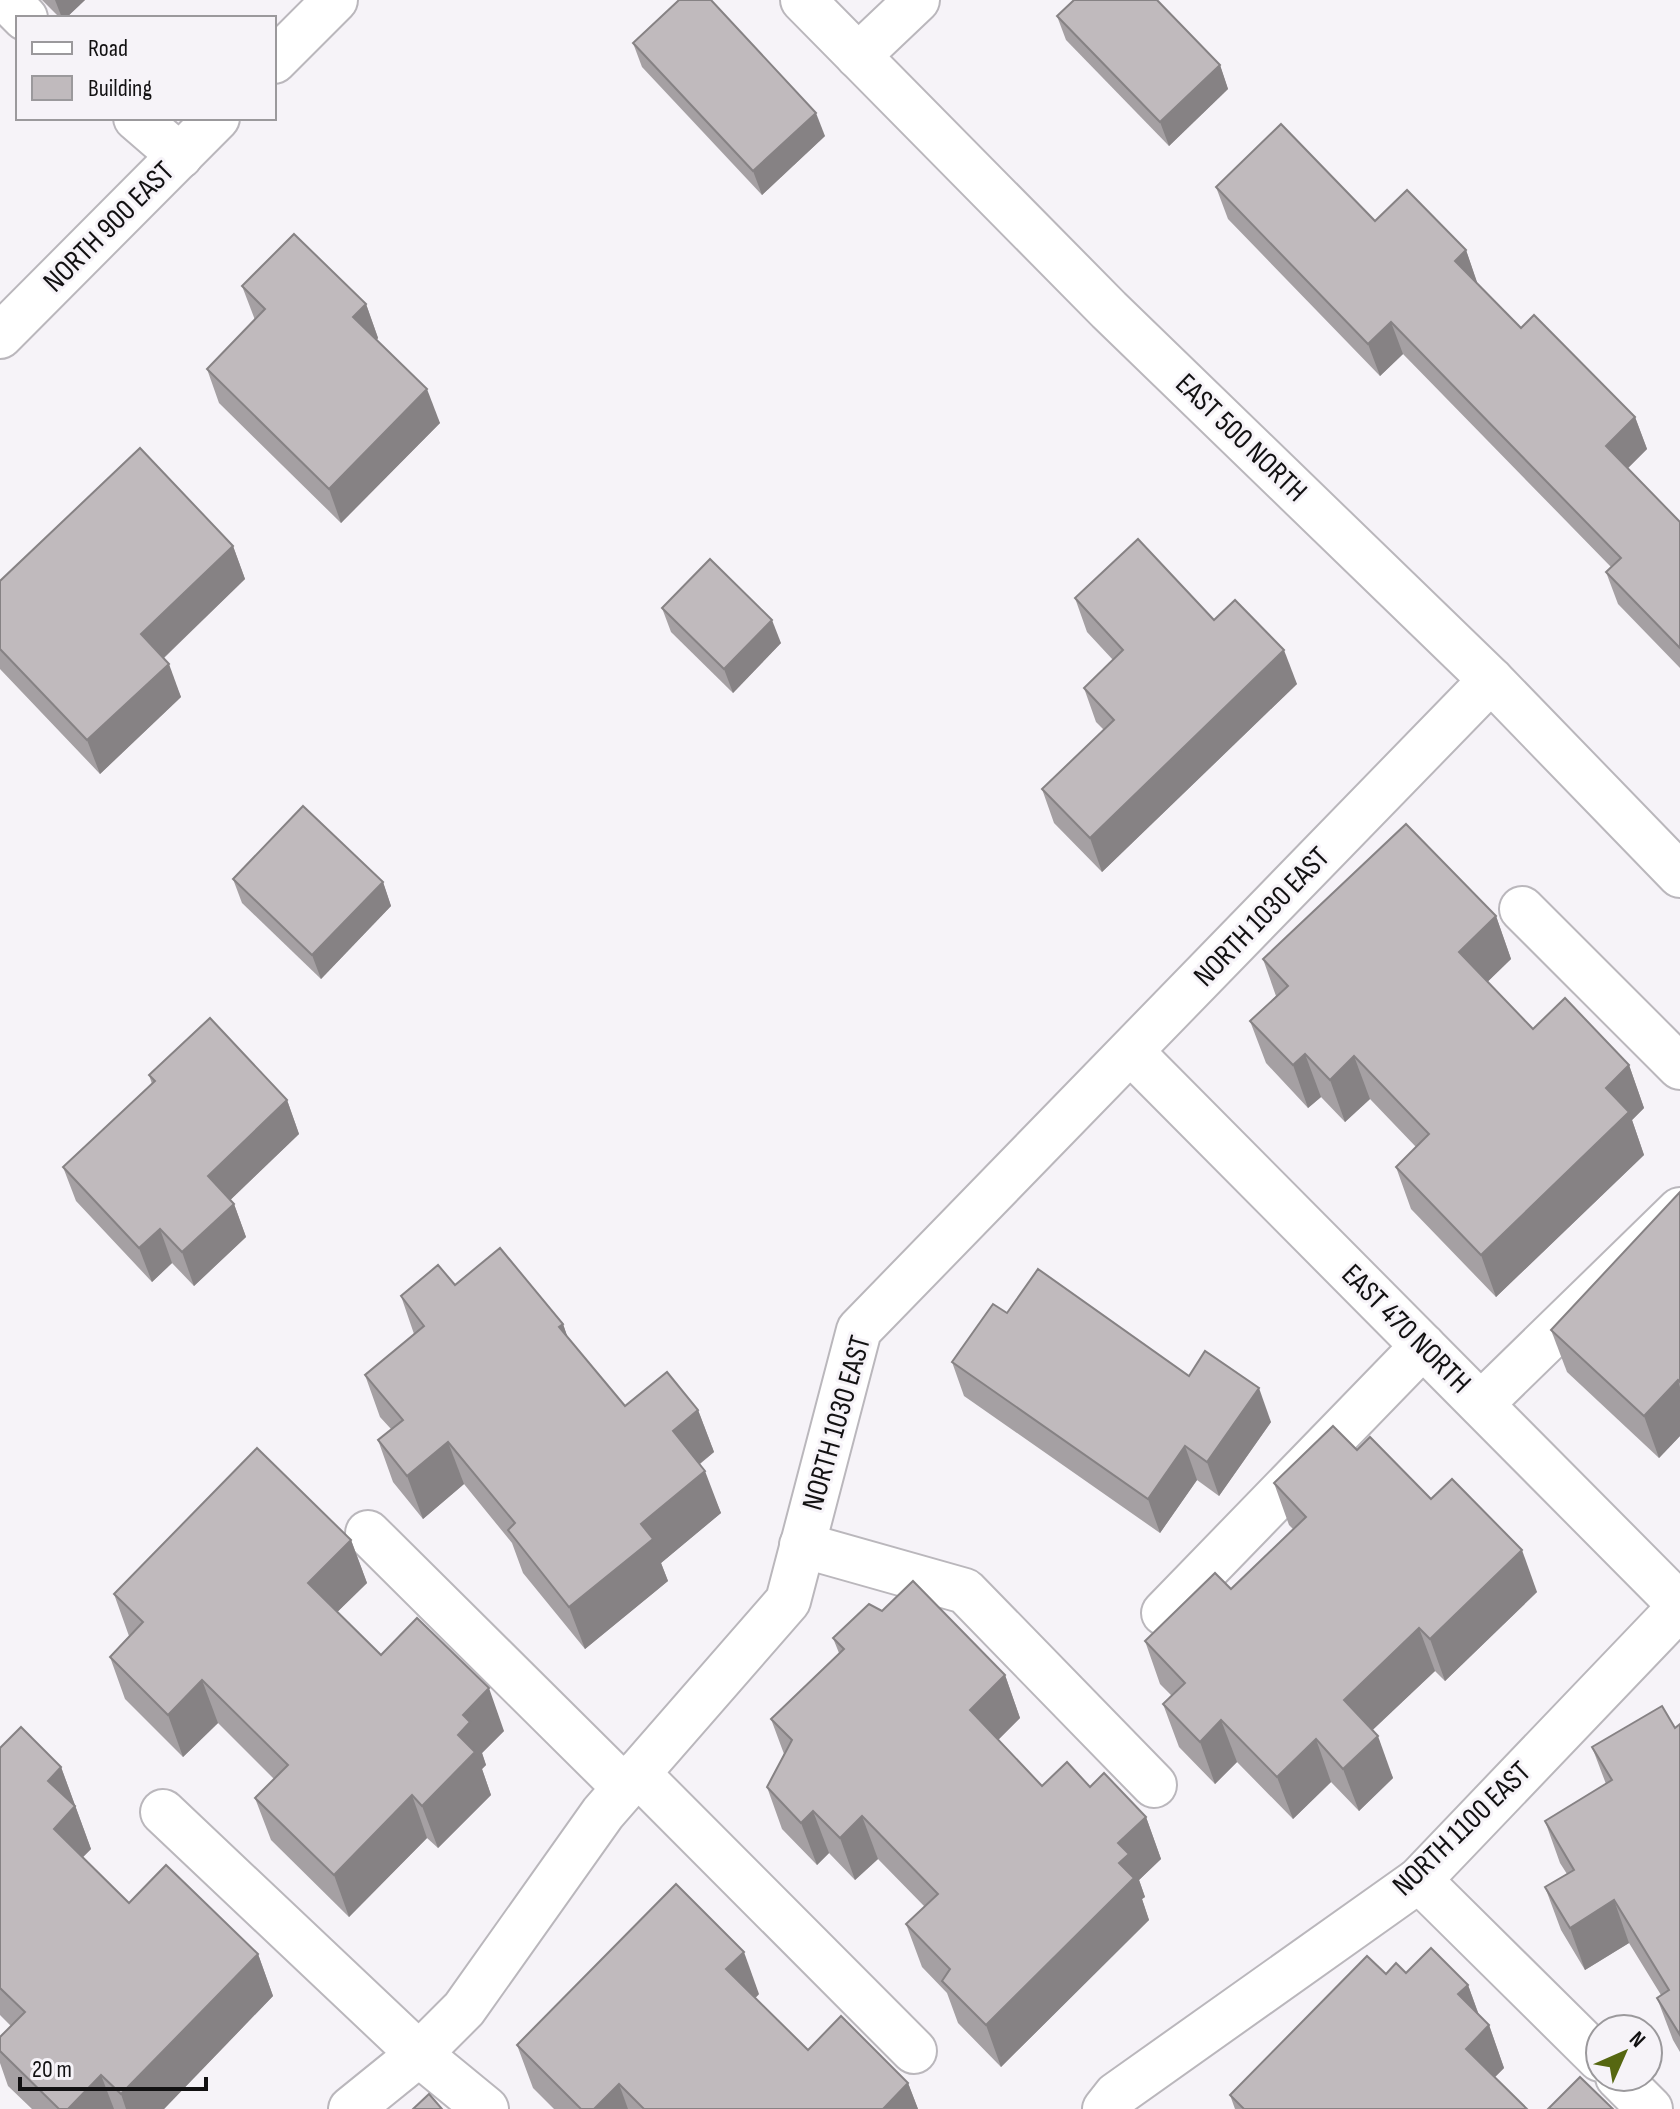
<svg xmlns="http://www.w3.org/2000/svg" width="1680" height="2109" viewBox="0 0 1680 2109" font-family="'Sofia Sans Condensed',sans-serif">
  <style>
    .lines { fill: none; stroke-linecap: round; stroke-linejoin: round }
    .minor-casing { stroke: #bab7bc; stroke-width: 48 }
    .minor { stroke: #fff; stroke-width: 44 }
    .wall { fill: #a5a0a3 }
    .shaded-wall { fill: #868284 }
    .building { fill: #c0babd; stroke: #868284; stroke-width: 2 }
    .labels { text-anchor: middle; dominant-baseline: central; stroke-width: 6; stroke-linejoin: round; paint-order: stroke }
    .street-label { font-size: 30px; fill: #121112; stroke: #f6f3f8 }
  </style>
  <rect width="100%" height="100%" fill="#f6f3f8"/>
  <g class="lines">
    <defs>
      <g id="minor">
        <path d="M7,0L25,18"/>
        <path d="M803,0L1109,310L1491,680L1680,875"/>
        <path d="M858,56L917,0"/>
        <path d="M274,61L335,0"/>
        <path d="M136,118L180,156"/>
        <path d="M0,336L217,118"/>
        <path d="M1522,909L1680,1067"/>
        <path d="M1132,1053L1680,1605"/>
        <path d="M1481,1404L1680,1210"/>
        <path d="M368,1533L625,1788"/>
        <path d="M802,1545L965,1591L1154,1785"/>
        <path d="M1164,1613L1423,1346"/>
        <path d="M637,1773L914,2051"/>
        <path d="M163,1812L419,2054L486,2109"/>
        <path d="M1419,1880L1600,2059"/>
        <path d="M1618,2077L1650,2109"/>
        <path d="M351,2109L419,2054L464,2009L603,1813L788,1601L859,1330L1491,680"/>
        <path d="M1105,2109L1116,2095L1419,1880L1680,1607"/>
      </g>
    </defs>
    <use href="#minor" class="minor-casing"/>
    <use href="#minor" class="minor"/>
  </g>
  <g class="wall">
    <path d="M42,0H85L66,18H60Z"/>
    <path d="M1057,16L1220,65L1228,89L1169,146L1066,40Z"/>
    <path d="M633,43L825,136L762,195L642,67Z"/>
    <path d="M1216,187L1375,221L1466,250L1477,283L1521,328L1635,417L1647,449L1628,468L1680,522V668L1618,604L1606,572L1611,567L1403,354L1380,376L1228,219Z"/>
    <path d="M242,286L366,304L378,338L377,340L440,423L341,523L219,403L207,369L255,320Z"/>
    <path d="M233,546L245,579L164,658L181,697L100,774L0,669V581Z"/>
    <path d="M1075,598L1214,620L1297,684L1102,872L1054,823L1042,789L1104,730L1096,722L1084,688L1113,660L1087,632Z"/>
    <path d="M662,608L781,643L733,693L671,632Z"/>
    <path d="M233,879L383,882L391,906L321,979L242,903Z"/>
    <path d="M1496,916L1511,959L1487,982L1533,1029L1629,1065L1644,1108L1632,1120L1644,1155L1496,1297L1411,1209L1396,1167L1416,1147L1370,1099L1345,1122L1321,1097L1308,1108L1266,1063L1250,1021L1276,996L1263,959Z"/>
    <path d="M149,1075L287,1100L299,1134L230,1200L234,1204L246,1237L194,1286L172,1263L152,1282L76,1201L63,1167L152,1084Z"/>
    <path d="M1680,1192V1436L1659,1458L1567,1372L1551,1330Z"/>
    <path d="M455,1285L563,1324L568,1339L625,1406L698,1410L714,1452L700,1464L721,1513L661,1563L668,1581L585,1649L523,1573L512,1543L464,1484L423,1519L393,1482L378,1440L391,1429L380,1417L365,1375L414,1334L401,1296Z"/>
    <path d="M1007,1313L1189,1376L1271,1422L1219,1496L1197,1480L1160,1533L964,1396L952,1362Z"/>
    <path d="M1357,1450L1431,1499L1537,1592L1445,1681L1435,1671L1372,1730L1393,1778L1359,1811L1331,1782L1293,1819L1237,1762L1215,1784L1179,1747L1163,1704L1172,1696L1160,1684L1145,1641L1231,1589L1293,1529L1289,1525L1274,1483Z"/>
    <path d="M351,1540L367,1583L337,1612L381,1655L504,1731L482,1753L486,1765L482,1769L491,1795L438,1848L427,1838L349,1917L271,1840L255,1798L274,1779L218,1723L183,1757L125,1699L110,1657L129,1636L114,1594Z"/>
    <path d="M833,1638L1005,1675L1020,1718L998,1740L1042,1786L1090,1787L1146,1817L1161,1859L1139,1880L1145,1897L1142,1899L1149,1920L1001,2067L958,2023L947,1993L922,1967L906,1924L925,1907L878,1859L855,1880L829,1853L817,1865L782,1829L767,1787L784,1754L771,1719L839,1653Z"/>
    <path d="M1680,1724V2052L1673,2040L1657,1998L1661,1995L1629,1943L1585,1970L1561,1930L1545,1887L1567,1874L1560,1863L1545,1821L1606,1784L1592,1747L1675,1728Z"/>
    <path d="M0,1748L61,1767L91,1849L83,1857L129,1903L258,1954L273,1996L164,2109H32L8,2086L0,2063V2037L11,2026L0,2015Z"/>
    <path d="M1406,1973L1468,1985L1479,2015L1489,2025L1504,2068L1495,2077L1527,2109H1235L1230,2095L1386,1974Z"/>
    <path d="M759,1994L755,1998L808,2050L908,2083L918,2109H554L533,2088L517,2045Z"/>
  </g>
  <g class="shaded-wall">
    <path d="M55,0H85L66,18H62Z"/>
    <path d="M1220,65L1228,89L1169,146L1160,122Z"/>
    <path d="M816,113L825,136L762,195L753,171Z"/>
    <path d="M1466,250L1477,282L1467,292L1455,261Z"/>
    <path d="M366,304L378,338L366,351L353,317Z"/>
    <path d="M1391,322L1403,354L1380,376L1368,344Z"/>
    <path d="M427,389L440,423L341,523L329,489Z"/>
    <path d="M1635,417L1647,449L1618,478L1606,446Z"/>
    <path d="M233,546L245,579L153,668L141,634Z"/>
    <path d="M772,620L781,643L733,693L724,669Z"/>
    <path d="M1284,650L1297,684L1102,872L1090,838Z"/>
    <path d="M169,664L181,697L100,774L87,740Z"/>
    <path d="M383,882L391,906L321,979L312,955Z"/>
    <path d="M1496,916L1511,959L1474,995L1459,952Z"/>
    <path d="M1305,1054L1321,1097L1308,1108L1293,1065Z"/>
    <path d="M1354,1056L1370,1099L1345,1122L1330,1080Z"/>
    <path d="M1629,1065L1644,1108L1632,1120L1644,1155L1496,1297L1481,1255L1606,1088Z"/>
    <path d="M287,1100L299,1134L220,1210L208,1176Z"/>
    <path d="M234,1204L246,1237L194,1286L182,1252Z"/>
    <path d="M160,1229L172,1263L152,1282L139,1248Z"/>
    <path d="M563,1324L578,1367L559,1327Z"/>
    <path d="M1678,1380L1680,1387V1436L1659,1458L1644,1416Z"/>
    <path d="M1259,1388L1271,1422L1219,1496L1207,1462Z"/>
    <path d="M698,1410L714,1452L688,1473L673,1431Z"/>
    <path d="M448,1442L464,1484L423,1519L407,1476Z"/>
    <path d="M1185,1446L1197,1480L1160,1533L1148,1499Z"/>
    <path d="M705,1471L721,1513L661,1563L668,1581L585,1649L569,1607L641,1524Z"/>
    <path d="M351,1540L367,1583L323,1626L308,1583Z"/>
    <path d="M1522,1550L1537,1592L1445,1681L1430,1639Z"/>
    <path d="M1419,1628L1435,1671L1359,1743L1344,1700Z"/>
    <path d="M1005,1675L1020,1718L985,1753L970,1710Z"/>
    <path d="M202,1680L218,1723L183,1757L168,1715Z"/>
    <path d="M489,1688L504,1731L482,1753L486,1765L482,1769L491,1795L438,1848L422,1806L458,1735L463,1715Z"/>
    <path d="M1221,1720L1237,1762L1215,1784L1200,1742Z"/>
    <path d="M1378,1736L1393,1778L1359,1811L1343,1769Z"/>
    <path d="M1316,1739L1331,1782L1293,1819L1277,1777Z"/>
    <path d="M61,1767L91,1849L69,1871L54,1829L48,1781Z"/>
    <path d="M412,1795L427,1838L349,1917L334,1875Z"/>
    <path d="M813,1811L829,1853L817,1865L801,1823Z"/>
    <path d="M862,1816L878,1859L855,1880L840,1838Z"/>
    <path d="M1146,1817L1161,1859L1139,1880L1145,1897L1142,1899L1149,1920L1001,2067L986,2025L1119,1863L1118,1843Z"/>
    <path d="M1614,1900L1629,1943L1585,1970L1570,1928Z"/>
    <path d="M744,1952L759,1994L742,2012L726,1969Z"/>
    <path d="M258,1954L273,1996L164,2109H126L121,2094Z"/>
    <path d="M1468,1985L1483,2027L1458,1994Z"/>
    <path d="M1489,2025L1504,2068L1481,2091L1466,2049Z"/>
    <path d="M101,2075L114,2109H68Z"/>
    <path d="M908,2083L918,2109H883Z"/>
    <path d="M619,2084L628,2109H594Z"/>
  </g>
  <g class="building">
    <path d="M679,0H711L816,113L753,171L633,43Z"/>
    <path d="M1074,0H1157L1220,65L1160,122L1057,16Z"/>
    <path d="M1281,124L1375,221L1407,190L1466,250L1455,261L1521,328L1534,315L1635,417L1606,446L1680,522V648L1606,572L1621,558L1391,322L1368,344L1216,187Z"/>
    <path d="M294,234L366,304L353,317L427,389L329,489L207,369L265,309L242,286Z"/>
    <path d="M140,448L233,546L141,634L169,664L87,740L0,649V581Z"/>
    <path d="M1138,539L1214,620L1235,600L1284,650L1090,838L1042,789L1114,720L1084,688L1123,650L1075,598Z"/>
    <path d="M710,559L772,620L724,669L662,608Z"/>
    <path d="M303,806L383,882L312,955L233,879Z"/>
    <path d="M1406,824L1496,916L1459,952L1533,1029L1565,998L1629,1065L1606,1088L1629,1112L1481,1255L1396,1167L1429,1134L1354,1056L1330,1080L1305,1054L1293,1065L1250,1021L1288,986L1263,959Z"/>
    <path d="M210,1018L287,1100L208,1176L234,1204L182,1252L160,1229L139,1248L63,1167L155,1081L149,1075Z"/>
    <path d="M1680,1192V1382L1678,1380L1644,1416L1551,1330Z"/>
    <path d="M500,1248L563,1324L559,1327L625,1406L667,1372L698,1410L673,1431L705,1471L641,1524L653,1539L569,1607L508,1530L515,1523L448,1442L407,1476L378,1440L403,1420L365,1375L424,1326L401,1296L438,1265L455,1285Z"/>
    <path d="M1038,1269L1189,1376L1205,1351L1259,1388L1207,1462L1185,1446L1148,1499L952,1362L993,1304L1007,1313Z"/>
    <path d="M1333,1426L1357,1450L1370,1437L1431,1499L1452,1479L1522,1550L1430,1639L1419,1628L1344,1700L1378,1736L1343,1769L1316,1739L1277,1777L1221,1720L1200,1742L1163,1704L1185,1683L1145,1641L1215,1573L1231,1589L1306,1517L1274,1483Z"/>
    <path d="M257,1448L351,1540L308,1583L381,1655L417,1618L489,1688L463,1715L470,1722L458,1735L475,1752L422,1806L412,1795L334,1875L255,1798L288,1765L202,1680L168,1715L110,1657L143,1622L114,1594Z"/>
    <path d="M913,1581L1005,1675L970,1710L1042,1786L1067,1762L1090,1787L1104,1773L1146,1817L1118,1843L1129,1854L1119,1863L1134,1878L986,2025L942,1981L950,1969L906,1924L938,1894L862,1816L840,1838L813,1811L801,1823L767,1787L792,1740L771,1719L844,1649L833,1638L869,1604L882,1611Z"/>
    <path d="M1662,1706L1675,1728L1680,1724V2035L1657,1998L1669,1990L1614,1900L1570,1928L1545,1887L1574,1870L1545,1821L1612,1780L1592,1747Z"/>
    <path d="M21,1727L61,1767L48,1781L75,1806L54,1829L129,1903L166,1865L258,1954L121,2094L101,2075L68,2109H59L0,2051V2037L25,2012L0,1988V1748Z"/>
    <path d="M676,1884L744,1952L726,1969L808,2050L841,2016L908,2083L883,2109H644L619,2084L594,2109H581L517,2045Z"/>
    <path d="M1431,1948L1468,1985L1458,1994L1489,2025L1466,2049L1527,2109H1244L1230,2095L1367,1956L1386,1974L1396,1963L1406,1973Z"/>
    <path d="M1580,2077L1613,2109H1548Z"/>
    <path d="M429,2094L442,2109H413Z"/>
  </g>
  <g class="labels">
    <g class="street-label">
      <text transform="translate(109 227) rotate(-45)">NORTH 900 EAST</text>
      <text transform="translate(1241 438) rotate(44)">EAST 500 NORTH</text>
      <text transform="translate(1262 917) rotate(-46)">NORTH 1030 EAST</text>
      <text transform="translate(1406 1329) rotate(45)">EAST 470 NORTH</text>
      <text transform="translate(837 1423) rotate(-74)">NORTH 1030 EAST</text>
      <text transform="translate(1462 1829) rotate(-44)">NORTH 1100 EAST</text>
    </g>
  </g>
  <rect x="16" y="16" width="260" height="104" fill="#f6f3f8" stroke="#9b999c" stroke-width="2"/>
  <rect x="32" y="42" width="40" height="12" fill="#ffffff" stroke="#9b999c" stroke-width="2"/>
  <text x="88" y="56" font-size="24" fill="#121112">Road</text>
  <rect x="32" y="76" width="40" height="24" fill="#c0babd" stroke="#9b999c" stroke-width="2"/>
  <text x="88" y="96" font-size="24" fill="#121112">Building</text>
  <g transform="translate(1624 2053) rotate(45)"><circle r="38" fill="#f6f3f8" stroke="#9b999c" stroke-width="2"/>
  <path d="M0-6L14 30L0 20L-14 30Z" fill="#566711"/>
  <text y="-12" font-size="22" font-weight="bold" text-anchor="middle" fill="#121112">N</text>
  </g>
  <path d="M20 2077v12h186v-12" fill="none" stroke="#121112" stroke-width="4"/>
  <text x="32" y="2077" font-size="24" fill="#121112" stroke="#f6f3f8" stroke-width="6" paint-order="stroke">20 m</text>
</svg>
